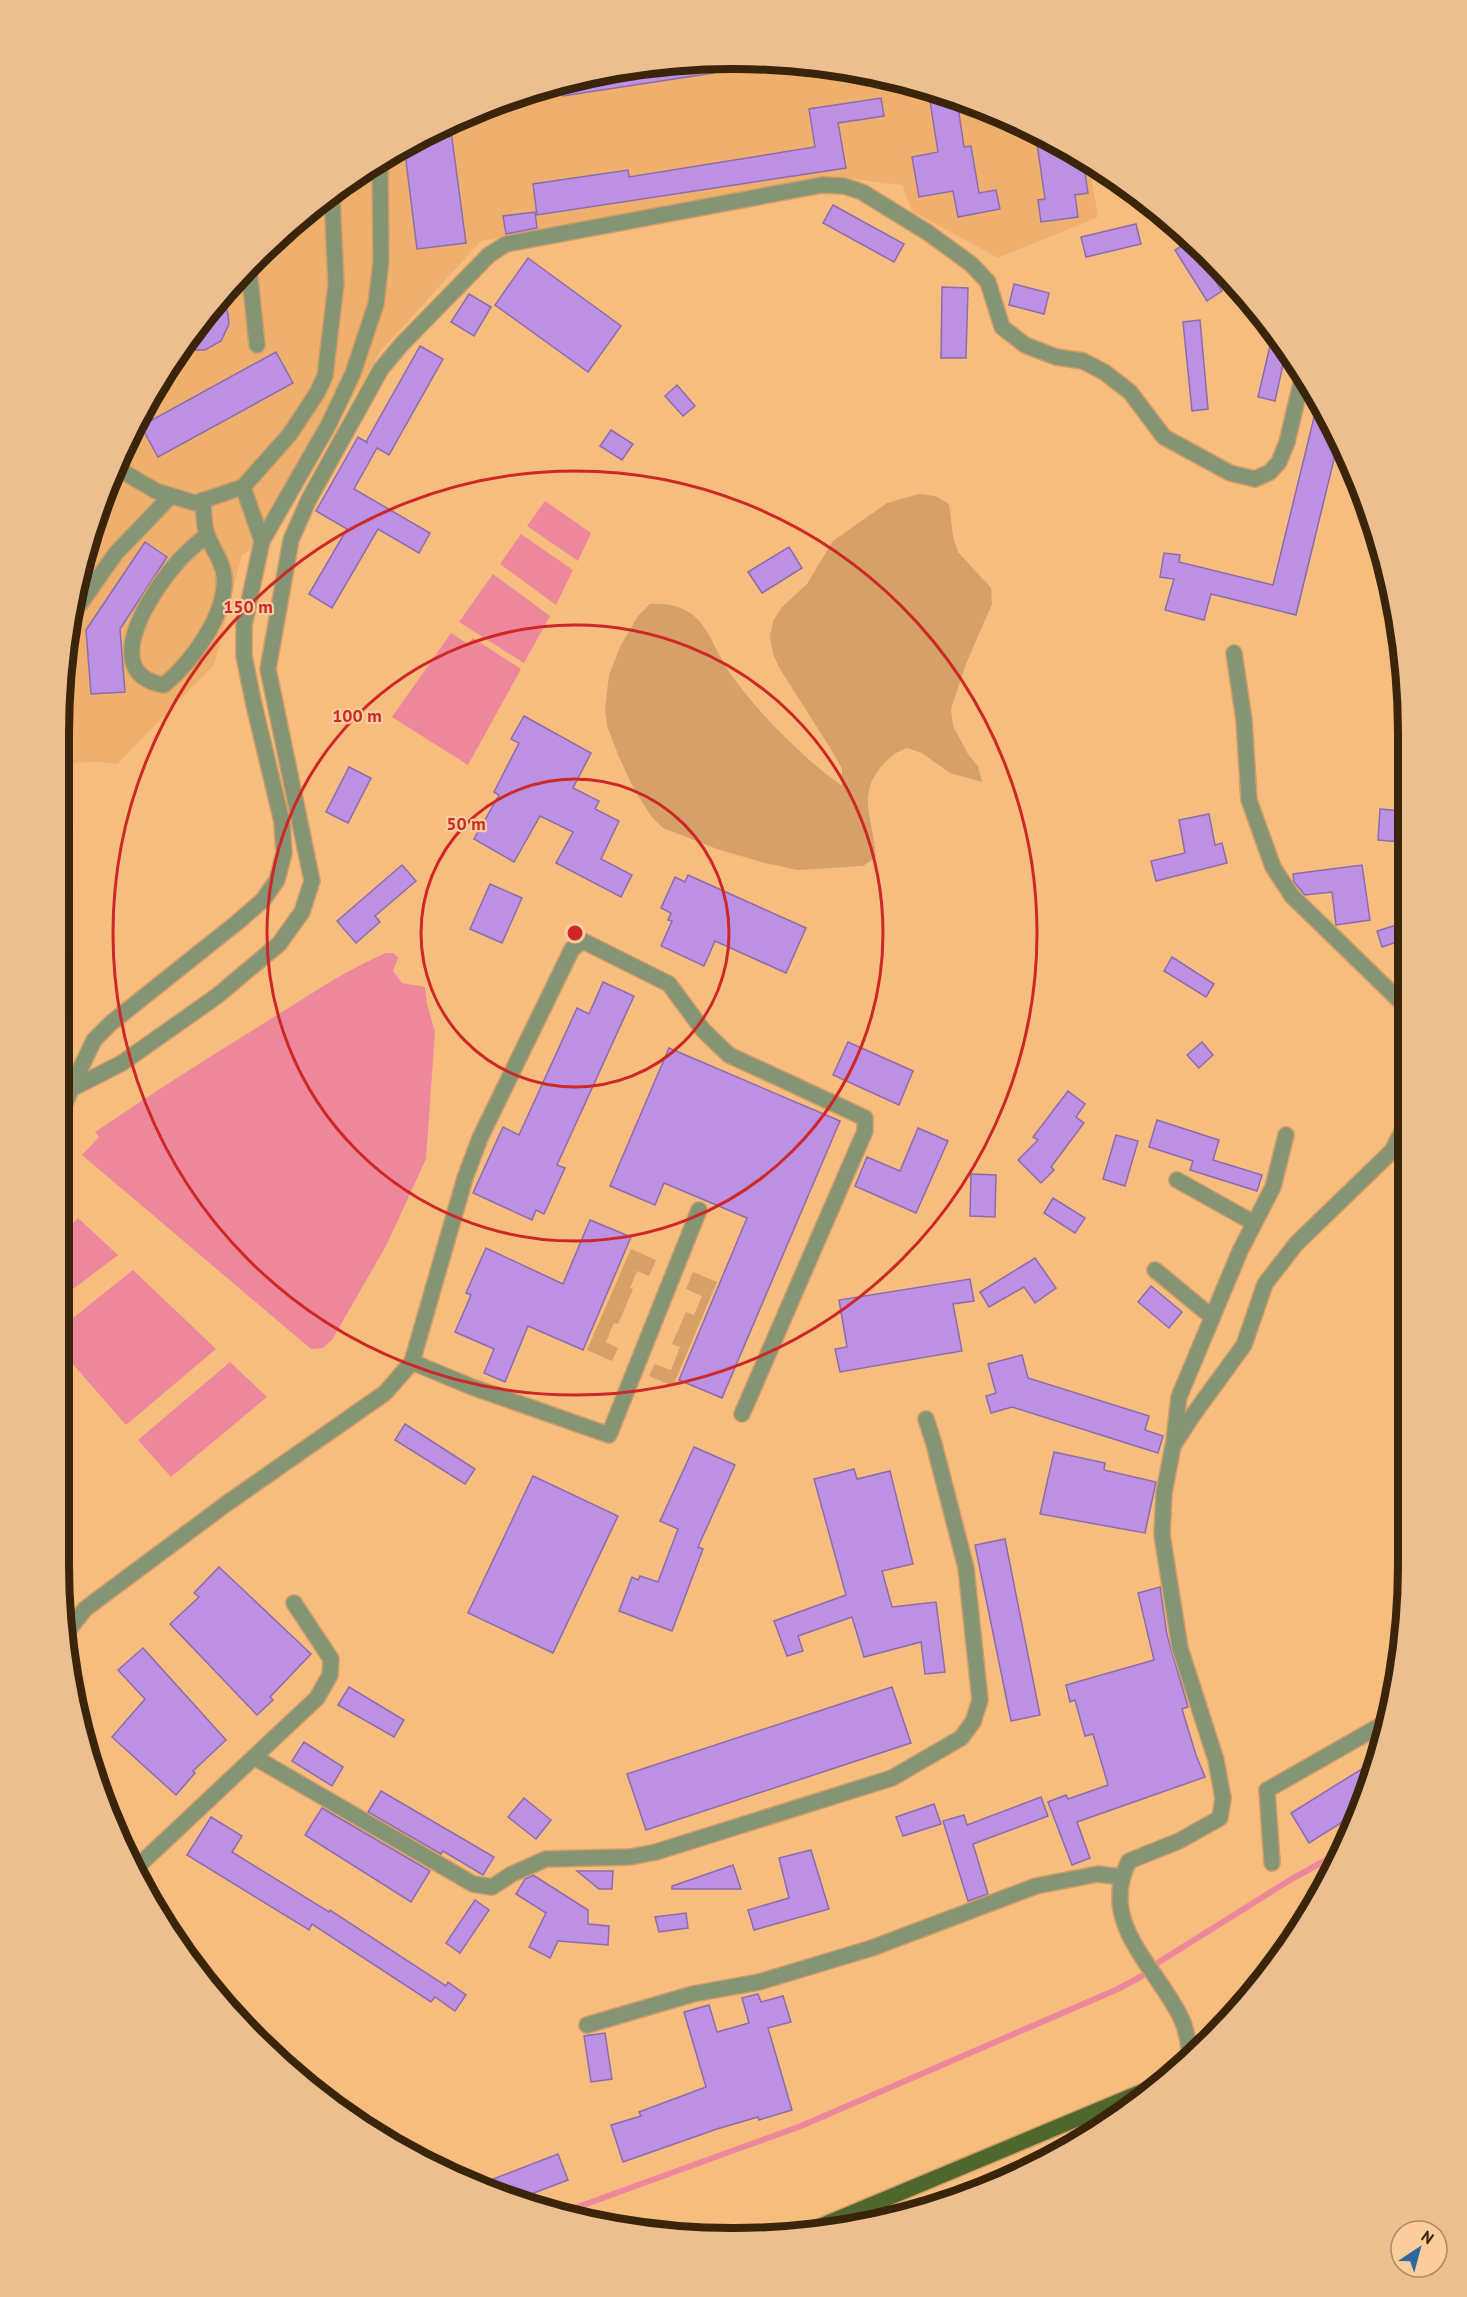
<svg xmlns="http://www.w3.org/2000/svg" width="1467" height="2297" viewBox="0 0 1467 2297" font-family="'PT Sans',sans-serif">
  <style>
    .built { fill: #eeb06c }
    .green { fill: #d5a169 }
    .water { fill: #ed889c }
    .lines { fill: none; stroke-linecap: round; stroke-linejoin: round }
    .stream { stroke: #ed889c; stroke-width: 6 }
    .building { fill: #bc90e2; stroke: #8e6cac; stroke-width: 1.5 }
    .minor-casing { stroke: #d09e68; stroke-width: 18 }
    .major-casing { stroke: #d09e68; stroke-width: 18 }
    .minor { stroke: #869476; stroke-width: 15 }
    .major { stroke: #4f662d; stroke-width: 15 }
    .ring { fill: none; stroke: #ce2826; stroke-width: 3 }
    .rim { fill: none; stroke: #3a240a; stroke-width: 8 }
    .centre { fill: #ce2826; stroke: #fbcd9c; stroke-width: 3 }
    .ring-label { font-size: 18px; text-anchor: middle; font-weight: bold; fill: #ce2826; stroke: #fbcd9c; stroke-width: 4.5; stroke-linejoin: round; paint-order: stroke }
  </style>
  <rect width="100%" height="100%" fill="#f6bd7f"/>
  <path class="built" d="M778,60L909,82L1032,128L1089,164L1098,217L998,258L912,211L902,185L826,176L481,241L380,352L273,536L242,555L214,665L117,764L99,762L64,763V646L110,475L198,322L289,226L396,149L517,94L646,64Z"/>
  <g class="green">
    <path d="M919,494L935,496L949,504L953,536L958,552L991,588L992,604L966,664L951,709L953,726L968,754L978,766L982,782L950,773L922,753L907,748C896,752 889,757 881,767C856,796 874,823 876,857L863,866L798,870L765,863L717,849L663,828L651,816L633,787L619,757L607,726L605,709L609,675L621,645L638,616L650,604C667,603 679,605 693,615C710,629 717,655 730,673C757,712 803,758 842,786V769L834,754L780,669L773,654L770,637L773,621L782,607L807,584L833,541L887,503Z"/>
    <path d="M631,1249L656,1260L649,1276L637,1271L630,1288L633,1289L618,1324L614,1323L606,1342L618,1348L612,1361L587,1350Z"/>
    <path d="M693,1272L717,1282L673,1386L649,1376L655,1364L671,1370L680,1347L672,1344L686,1312L694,1315L702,1296L686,1289Z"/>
  </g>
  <g class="water">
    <path d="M545,501L591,533L578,561L527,526Z"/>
    <path d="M521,534L573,570L556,605L500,564Z"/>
    <path d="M493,574L550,616L524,663L459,622Z"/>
    <path d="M451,633L468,644L473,638L521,669L468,765L392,717Z"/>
    <path d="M386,953H394L398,958L393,971L402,983L425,987L427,1004L435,1032L426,1159L387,1244L332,1340L323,1348L311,1349L82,1155L99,1137L95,1132C155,1091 217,1052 279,1014C314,992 348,969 386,953Z"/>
    <path d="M78,1218L118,1255L64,1296V1232Z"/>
    <path d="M133,1270L216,1349L126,1425L64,1354V1325Z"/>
    <path d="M230,1362L267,1397L171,1477L138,1440Z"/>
  </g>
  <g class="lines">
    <g class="stream">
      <path d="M564,2212L801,2126L1118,1989L1142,1976L1159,1962L1290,1880L1339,1853"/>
      <path d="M913,2214L1046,2161"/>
    </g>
  </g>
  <g class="building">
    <path d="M712,62L713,73L563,96L561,84L646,64Z"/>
    <path d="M928,89L957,100L964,147L971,146L979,193L996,190L1000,209L958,217L953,191L919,197L912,157L938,152Z"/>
    <path d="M881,98L884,116L838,123L846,168L537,215L533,184L628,170L629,177L815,147L809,109Z"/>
    <path d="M1035,130L1083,160L1088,193L1075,195L1078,217L1041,222L1038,200L1045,199Z"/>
    <path d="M451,131L466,243L417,249L404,145L430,133Z"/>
    <path d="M833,205L904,244L894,262L823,223Z"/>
    <path d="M535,212L537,228L506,234L503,216Z"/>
    <path d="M1136,224L1141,244L1086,257L1081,237Z"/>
    <path d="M1190,241L1222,291L1207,301L1175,250Z"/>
    <path d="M528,258L621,326L588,372L495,305Z"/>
    <path d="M1014,284L1049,293L1044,314L1009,305Z"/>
    <path d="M942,287L968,288L966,358H941Z"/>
    <path d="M469,294L491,307L474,336L451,322Z"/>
    <path d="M222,297L228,314L229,324L221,341L205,350H195L184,346L198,322Z"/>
    <path d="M1200,320L1208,409L1192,411L1183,322Z"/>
    <path d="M1273,333L1286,351L1275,401L1258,397Z"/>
    <path d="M420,346L443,359L389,455L377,448L354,489L430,533L419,553L378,529L332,608L309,594L347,529L316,511L358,437L368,443L366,442Z"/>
    <path d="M276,352L293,383L158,457L141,426Z"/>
    <path d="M677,385L695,406L683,416L665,396Z"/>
    <path d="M1319,397L1338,443L1296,615L1211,594L1204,620L1165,610L1174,579L1160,577L1164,553L1180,555L1179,562L1273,585Z"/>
    <path d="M611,430L633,444L622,460L600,446Z"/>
    <path d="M145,542L167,557L120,629L125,692L91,694L86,630Z"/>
    <path d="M789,547L802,568L762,593L748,572Z"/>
    <path d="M524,716L591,753L573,788L599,801L595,809L619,821L601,859L632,875L621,897L556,863L573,832L540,816L514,862L474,839L499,795L494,792L519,743L511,739Z"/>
    <path d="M349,767L371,778L348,823L326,812Z"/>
    <path d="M1380,809L1403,811L1401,842L1378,840Z"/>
    <path d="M1209,814L1215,845L1222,843L1227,863L1156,881L1151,861L1185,853L1179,820Z"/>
    <path d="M402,865L416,881L375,916L380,922L356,943L337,921Z"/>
    <path d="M1362,865L1370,920L1336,925L1332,892L1305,895L1294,882L1293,874Z"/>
    <path d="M688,875L806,928L786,973L715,941L704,966L661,946L672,921L668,920L671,913L661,908L675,877L685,882Z"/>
    <path d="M490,884L522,898L502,943L470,929Z"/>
    <path d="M1406,922V939L1382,947L1377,931Z"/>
    <path d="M1172,957L1214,984L1206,997L1164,971Z"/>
    <path d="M603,982L634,996L557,1165L565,1168L544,1214L536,1210L532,1220L473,1193L503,1127L519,1135L577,1008L589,1014Z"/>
    <path d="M848,1042L913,1071L899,1105L833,1075Z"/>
    <path d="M1202,1042L1213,1055L1199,1068L1187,1055Z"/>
    <path d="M669,1048L840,1121L722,1398L679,1380L747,1218L664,1183L655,1205L610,1186Z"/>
    <path d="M1068,1091L1085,1104L1076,1117L1084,1123L1051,1167L1054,1170L1041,1183L1018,1160L1038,1140L1033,1137Z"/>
    <path d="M1157,1120L1219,1140L1213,1160L1262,1175L1257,1191L1190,1170L1193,1161L1149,1147Z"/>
    <path d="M918,1128L948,1141L916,1213L855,1186L867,1157L900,1171Z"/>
    <path d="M1116,1135L1138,1141L1125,1186L1103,1179Z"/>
    <path d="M971,1174L996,1175L995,1217L970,1216Z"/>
    <path d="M1053,1198L1085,1218L1075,1233L1044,1213Z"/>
    <path d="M590,1220L631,1237L583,1350L528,1326L505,1382L484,1373L494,1349L455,1332L471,1295L466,1293L486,1248L563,1284Z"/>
    <path d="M1035,1258L1056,1288L1035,1303L1024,1287L989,1307L980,1292Z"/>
    <path d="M970,1279L974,1301L953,1304L962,1351L840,1372L835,1349L847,1347L839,1300Z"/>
    <path d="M1151,1286L1182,1312L1169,1328L1138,1302Z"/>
    <path d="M1022,1355L1028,1378L1149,1416L1145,1430L1163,1436L1158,1453L1012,1407L991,1413L986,1396L996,1393L988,1364Z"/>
    <path d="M405,1424L475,1469L465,1484L395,1440Z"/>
    <path d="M694,1447L735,1465L698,1547L703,1549L672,1631L619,1611L632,1577L638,1580L640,1576L658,1582L678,1529L660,1521Z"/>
    <path d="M1054,1452L1105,1463L1104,1470L1156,1482L1145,1533L1040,1514Z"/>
    <path d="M854,1469L857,1479L890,1471L913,1564L882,1571L892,1607L936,1602L945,1672L925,1674L921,1642L864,1657L852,1617L798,1636L803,1651L787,1656L774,1621L846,1595L814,1479Z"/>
    <path d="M533,1476L618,1516L553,1653L468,1613Z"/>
    <path d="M1005,1539L1040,1715L1011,1721L975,1545Z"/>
    <path d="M219,1567L311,1654L270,1697L273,1700L257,1715L170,1624L199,1597L194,1593Z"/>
    <path d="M1160,1587L1167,1635L1188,1707L1182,1709L1196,1755L1205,1777L1077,1822L1090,1858L1072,1865L1048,1802L1066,1795L1068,1799L1108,1785L1093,1734L1085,1736L1075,1700L1070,1702L1066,1685L1154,1660L1138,1593Z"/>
    <path d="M143,1648L226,1740L193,1771L195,1773L176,1795L112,1737L145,1699L118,1670Z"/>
    <path d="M349,1687L404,1720L394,1737L338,1705Z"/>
    <path d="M892,1687L911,1743L646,1830L627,1774Z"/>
    <path d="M304,1742L343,1767L332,1786L292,1761Z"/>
    <path d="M1373,1762L1360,1811L1309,1843L1291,1813Z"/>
    <path d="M381,1791L494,1857L483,1875L443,1851L441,1854L368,1812Z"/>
    <path d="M1041,1797L1048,1816L973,1844L988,1894L968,1901L943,1821L964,1815L967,1825Z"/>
    <path d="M524,1798L551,1820L536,1839L508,1817Z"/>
    <path d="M934,1804L941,1824L903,1836L896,1817Z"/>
    <path d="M322,1808L430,1871L411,1902L305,1835Z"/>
    <path d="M211,1817L242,1836L232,1852L329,1912L330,1910L446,1986L448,1982L466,1995L455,2011L435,1997L431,2002L312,1924L309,1930L187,1855Z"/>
    <path d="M811,1850L829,1909L754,1930L748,1910L789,1898L779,1858Z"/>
    <path d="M733,1865L741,1889H672V1886Z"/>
    <path d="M577,1871H613L612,1889H599Z"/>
    <path d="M533,1875L588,1910V1924L609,1926L608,1945L558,1941L550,1958L529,1947L546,1913L516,1894L525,1879Z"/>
    <path d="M475,1900L489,1910L460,1953L446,1943Z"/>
    <path d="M686,1913L688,1928L659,1932L655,1917Z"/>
    <path d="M758,1994L761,2002L783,1996L791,2022L768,2028L792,2110L759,2120L758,2117L717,2129L623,2162L611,2125L641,2116L639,2112L706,2087L684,2012L709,2005L717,2032L749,2023L742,1998Z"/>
    <path d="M605,2033L612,2079L591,2082L584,2036Z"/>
    <path d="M558,2154L568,2180L513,2201L475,2186Z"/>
  </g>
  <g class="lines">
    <defs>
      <g id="minor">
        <path d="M249,268L257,345"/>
        <path d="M115,467L156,491L195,503L243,487L290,434L317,393L325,376L336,284L332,195"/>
        <path d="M243,487L262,541"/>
        <path d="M203,500C204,511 203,527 208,537C213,550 222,560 224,575C228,613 192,662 164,685C97,674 151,592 176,564C185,553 196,544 207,535"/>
        <path d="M73,614L116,553L171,496"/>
        <path d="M1234,653L1244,720L1249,800L1273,867L1292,896L1406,1007"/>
        <path d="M71,1089L122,1063L217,996L279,944L302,912L312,881L268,669L291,540L309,499L381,369L402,344L489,255L506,244L822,185L844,186L862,192L927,232L971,264L988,282L1002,327L1025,345L1056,357L1083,361L1104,372L1130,392L1164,437L1230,473L1255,479L1270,472L1279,462L1287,442L1303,375"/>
        <path d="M64,1106L75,1080L94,1040L111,1023L239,921L263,900L277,880L284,853L282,822L254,705L244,656V625L262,541L329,424L353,373L376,304L381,261L380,161"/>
        <path d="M1177,1180L1254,1223"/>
        <path d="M1155,1270L1212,1317"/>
        <path d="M412,1362L465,1178L480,1138L572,949L583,941L669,984L703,1030L729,1055L865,1118V1131L742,1414"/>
        <path d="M1174,1440L1179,1397L1240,1251L1273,1187L1286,1135"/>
        <path d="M64,1636L85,1609L97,1600L226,1504L385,1393L412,1362L472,1387L609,1435L699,1210"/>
        <path d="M254,1757L473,1884L492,1887L512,1874L546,1859L630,1857L656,1852L892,1778L961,1738L973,1722L980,1700L966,1568L934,1444L926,1419"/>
        <path d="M1272,1863L1267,1790L1383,1724"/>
        <path d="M137,1867L317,1698L330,1675L331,1659L294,1603"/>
        <path d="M587,2025L693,1994L759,1982L872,1948L1036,1886L1098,1874L1121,1877"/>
        <path d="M1190,2059C1189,2046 1187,2030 1181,2018C1157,1967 1097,1923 1129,1861L1179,1841L1220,1818L1223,1798L1216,1760L1180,1648L1162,1535L1164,1493L1173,1446L1193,1415L1244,1345L1265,1284L1296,1244L1392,1151L1405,1126"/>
      </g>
      <path id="major" d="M804,2233L1163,2083"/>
    </defs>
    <use href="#minor" class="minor-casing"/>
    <use href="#major" class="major-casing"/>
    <use href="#minor" class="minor"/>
    <use href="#major" class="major"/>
  </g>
  <g class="ring">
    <circle cx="575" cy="933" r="154"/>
    <circle cx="575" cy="933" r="308"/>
    <circle cx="575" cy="933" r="462"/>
  </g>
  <path d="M0 0H1467V2297H0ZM733 69H734A664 664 0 0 1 1398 733V1564A664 664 0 0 1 734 2228H733A664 664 0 0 1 69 1564V733A664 664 0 0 1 733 69Z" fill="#ecbf90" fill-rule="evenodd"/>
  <path class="rim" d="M733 69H734A664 664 0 0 1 1398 733V1564A664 664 0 0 1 734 2228H733A664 664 0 0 1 69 1564V733A664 664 0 0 1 733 69Z"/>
  <circle cx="575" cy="933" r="9" class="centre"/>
  <g class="ring-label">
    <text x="248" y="613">150 m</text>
    <text x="357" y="722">100 m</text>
    <text x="466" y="830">50 m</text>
  </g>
  <g transform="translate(1419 2249) rotate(36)"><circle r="28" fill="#fbcd9c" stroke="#ae8962" stroke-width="1.5"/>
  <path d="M0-4.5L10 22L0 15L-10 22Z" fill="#29699f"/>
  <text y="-9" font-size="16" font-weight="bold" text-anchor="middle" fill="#3a240a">N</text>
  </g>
</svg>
